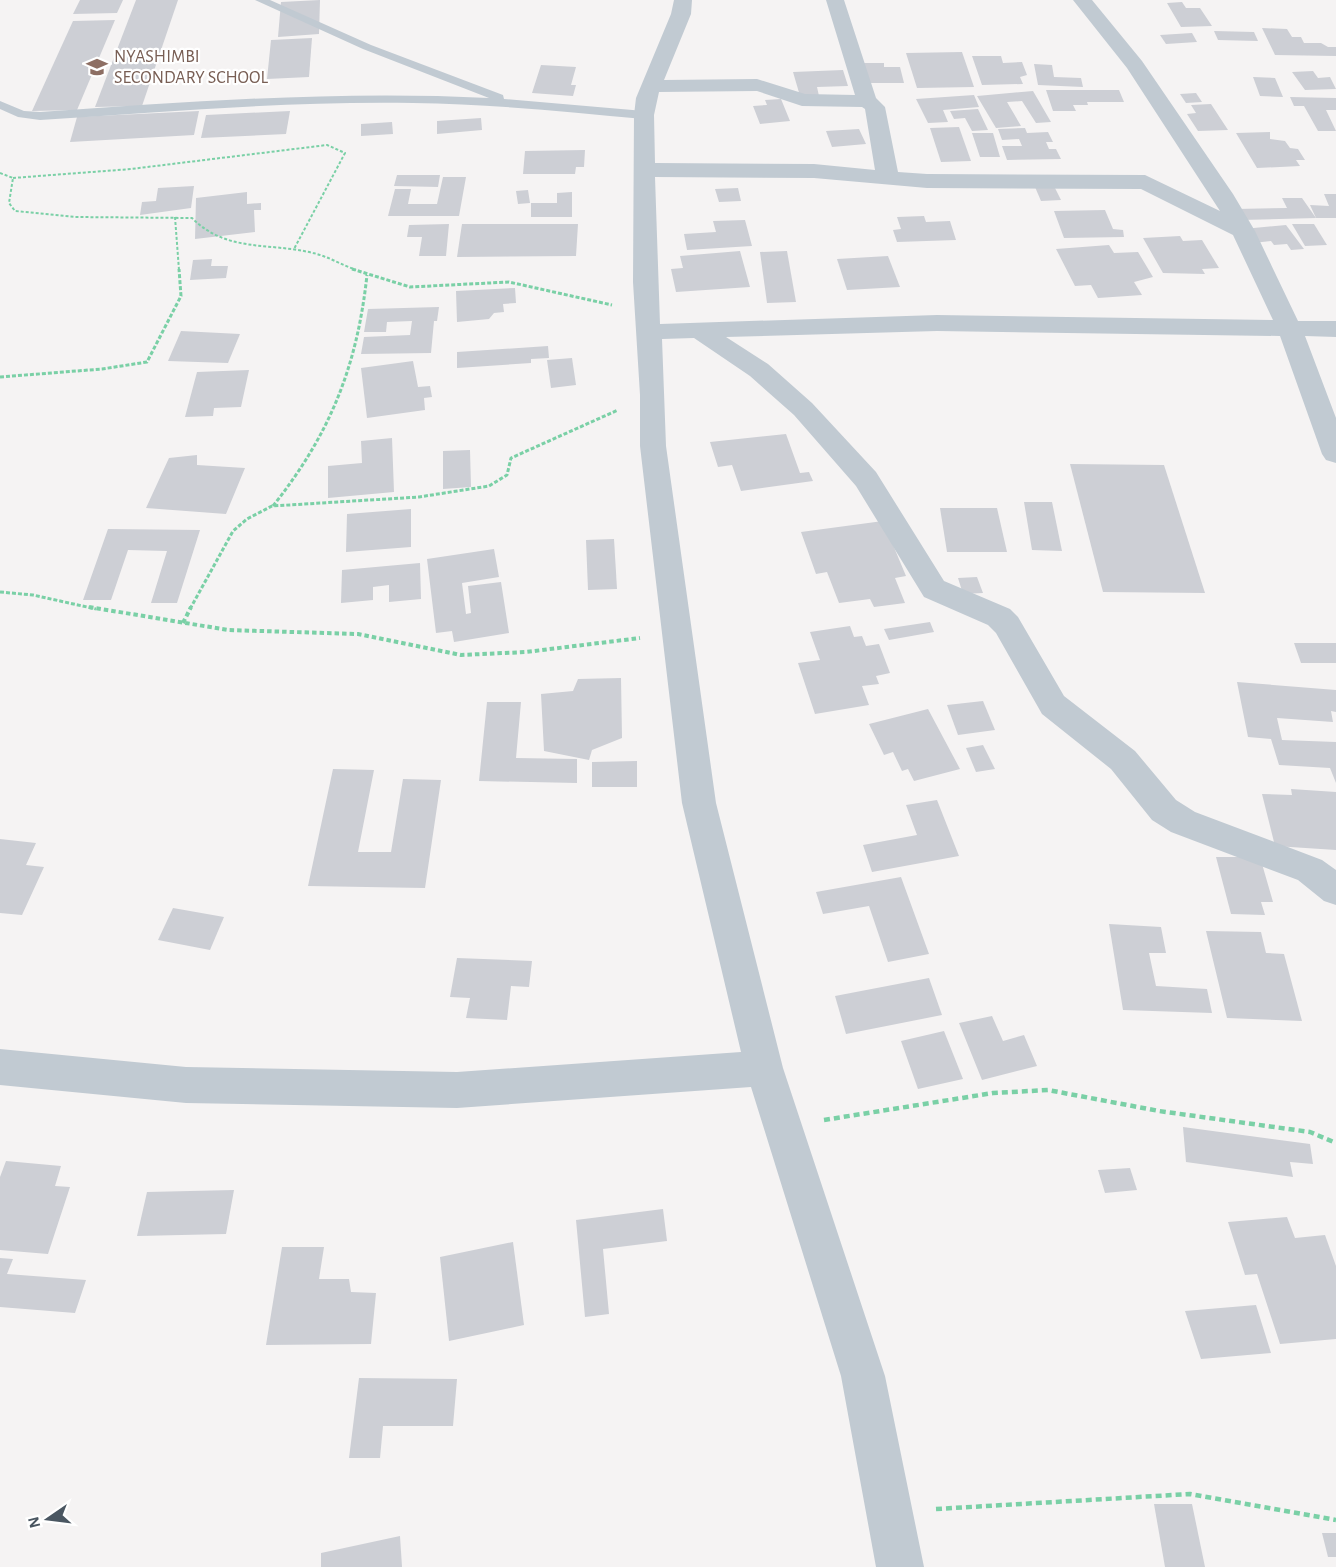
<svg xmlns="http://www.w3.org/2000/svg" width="1336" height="1567" viewBox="0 0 1336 1567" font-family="'Alegreya Sans',sans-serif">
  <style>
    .building { fill: #cdcfd5 }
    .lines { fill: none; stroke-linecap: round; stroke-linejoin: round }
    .path-far3 { stroke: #7ad0a6; stroke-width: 2; stroke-dasharray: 3 2; stroke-linecap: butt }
    .path-far2 { stroke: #7ad0a6; stroke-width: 3; stroke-dasharray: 4 2; stroke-linecap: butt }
    .path-far1 { stroke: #7ad0a6; stroke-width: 4; stroke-dasharray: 4.5 3; stroke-linecap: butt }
    .path { stroke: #7ad0a6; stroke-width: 4.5; stroke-dasharray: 6 4; stroke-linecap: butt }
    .service { fill: #c1cad2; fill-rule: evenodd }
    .minor { fill: #c1cad2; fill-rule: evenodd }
    .labels { text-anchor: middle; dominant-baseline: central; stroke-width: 4.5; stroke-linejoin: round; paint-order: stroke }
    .far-education-label { font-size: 18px; fill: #785e54; stroke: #fff; text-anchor: start }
  </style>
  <rect width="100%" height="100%" fill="#f5f3f3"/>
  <g class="building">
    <path d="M80,0H123L117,13L73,14Z"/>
    <path d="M136,0H178L142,106L95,107Z"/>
    <path d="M320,0L319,34L278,37L281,2Z"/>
    <path d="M1182,2L1186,8H1200L1212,26L1181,27L1167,3Z"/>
    <path d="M115,20L77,110L32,111L73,21Z"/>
    <path d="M1262,28L1287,29L1292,37H1301L1304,43H1321L1328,47H1336V56L1275,55Z"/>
    <path d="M1214,31L1254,32L1258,41L1218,40Z"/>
    <path d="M1192,33L1197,42L1166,44L1160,35Z"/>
    <path d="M312,38L309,77L267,79L271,40Z"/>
    <path d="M962,52L974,87L917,88L906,53Z"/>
    <path d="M972,56H1001L1003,63L1022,62L1027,75L1020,77L1023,84L982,85Z"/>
    <path d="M850,63H884V67H900L904,83H854Z"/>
    <path d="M1034,64L1052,65L1054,77L1081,78L1083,87L1038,85Z"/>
    <path d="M541,65L576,67L571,85H576L573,96L532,93Z"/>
    <path d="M843,70L848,86L817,87L819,96H800L793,72Z"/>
    <path d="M1313,71L1318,78L1330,77L1336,89L1305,90L1292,72Z"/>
    <path d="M1253,77L1275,78L1283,97L1260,96Z"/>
    <path d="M1046,90H1119L1124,102H1087L1088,105H1073L1076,111H1053Z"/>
    <path d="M1033,91L1051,122L1036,123L1022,101L1007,102L1021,126L996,128L977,96Z"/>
    <path d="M1196,93L1202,102L1186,103L1180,94Z"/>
    <path d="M974,95L979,107L943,110L948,122L928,123L916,99Z"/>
    <path d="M1290,97L1336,98V110H1326L1336,131H1318L1304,106H1294Z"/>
    <path d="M781,99L790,121L760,124L753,106L767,105L765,100Z"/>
    <path d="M1211,104L1228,130L1198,131L1187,114L1196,113L1191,105Z"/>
    <path d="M978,109L988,130L972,131L965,118L954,119L950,111Z"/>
    <path d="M199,111L194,135L70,142L77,117Z"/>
    <path d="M290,111L286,134L201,138L206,115Z"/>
    <path d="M481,118L482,130L437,134V121Z"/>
    <path d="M392,122L393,134L361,136V124Z"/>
    <path d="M959,127L971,161L941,162L930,128Z"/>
    <path d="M1025,128L1027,133L1048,132L1053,142H1046L1049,149H1056L1061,159L1007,160L1002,146H1022L1019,139L1002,140L998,129Z"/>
    <path d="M859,129L866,144L832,147L826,131Z"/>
    <path d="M1270,132V139L1285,141L1290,148L1298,149L1305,160H1296L1300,166L1257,168L1236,133Z"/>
    <path d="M972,133H993L1000,157H980Z"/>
    <path d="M585,150L584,167H576L575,174H523L525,151Z"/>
    <path d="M397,175H440L438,187L394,186Z"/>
    <path d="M443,177H466L459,216H388L395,189H411L408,204H437Z"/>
    <path d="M194,186L191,208L140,215L142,202L156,201L158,188Z"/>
    <path d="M1054,186L1061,200L1041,201L1035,187Z"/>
    <path d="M738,188L741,201L719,202L715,189Z"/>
    <path d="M528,190L530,203L518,204L516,191Z"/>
    <path d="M247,192V204L261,203V210H254L255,232L195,239L196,198Z"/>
    <path d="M572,192V217H531V203H557V193Z"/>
    <path d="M1324,194H1336V218H1316L1310,205L1329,206Z"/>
    <path d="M1282,198H1302L1316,218L1241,220L1236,209L1287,208Z"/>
    <path d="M1105,210L1113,229L1123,230L1124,237L1064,238L1054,211Z"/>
    <path d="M924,216L926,222L950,221L956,240L897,242L893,230L901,229L897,217Z"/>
    <path d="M745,220L752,246L687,250L684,234L716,232L713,221Z"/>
    <path d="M449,224L446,256H419L422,237H407L409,225Z"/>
    <path d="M462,224H578L576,256L457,257Z"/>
    <path d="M1292,224H1314L1327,245L1305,246Z"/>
    <path d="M1286,225L1304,249L1291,250L1287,244L1274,245L1271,241L1253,243L1243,229Z"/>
    <path d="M1180,236L1183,241L1202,240L1219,268L1202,269L1205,274L1163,273L1143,238Z"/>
    <path d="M1109,245L1114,253L1138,252L1153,277L1134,282L1142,295L1098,298L1091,285L1075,286L1056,249Z"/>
    <path d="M740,251L750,287L676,292L671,269L683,268L680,256Z"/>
    <path d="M787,251L796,302L767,303L760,252Z"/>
    <path d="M888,256L900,287L847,290L837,259Z"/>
    <path d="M212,259L211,266H228L226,278L190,280L193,260Z"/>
    <path d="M515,288L516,303L503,304L504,312L494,313L489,319L457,322L456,291Z"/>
    <path d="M439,307L437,321H434L431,353L361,354L364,337L410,335L412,321L387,322L386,332H364L368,309Z"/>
    <path d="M181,331L240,334L228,363L168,361Z"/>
    <path d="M548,346L549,358L531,359V363L457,368V352Z"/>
    <path d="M572,358L576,385L551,388L547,360Z"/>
    <path d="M413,361L418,387L430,386L432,397L424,398L425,410L367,418L361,368Z"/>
    <path d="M249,370L241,407L214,408L213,416L185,417L197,372Z"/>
    <path d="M786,434L800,473L809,472L813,481L741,491L732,465L718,467L710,442Z"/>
    <path d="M392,438L394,492L328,498V466L362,463L361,441Z"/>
    <path d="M470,450L471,487L443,489V451Z"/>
    <path d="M197,455V465L245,468L226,514L146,508L169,458Z"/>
    <path d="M1070,464L1164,465L1205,593L1103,592Z"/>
    <path d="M1024,502H1052L1062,551L1032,550Z"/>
    <path d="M940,508H997L1007,552H947Z"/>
    <path d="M411,509V547L346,552L347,514Z"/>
    <path d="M883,521L906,576L895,578L905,603L874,607L870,599L839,603L827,572L816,574L801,532Z"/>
    <path d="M108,529L200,530L177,603H151L167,551L128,550L111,600H83Z"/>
    <path d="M614,539L617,589L588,590L586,540Z"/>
    <path d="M494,549L499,577L462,583L466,614L471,613L468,586L501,582L509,633L454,642L452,631L436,633L427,559Z"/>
    <path d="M420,563L421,599L389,602V585L373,587V600L341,603L342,570Z"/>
    <path d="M977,577L983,593L963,594L958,578Z"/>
    <path d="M930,622L934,632L889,640L884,629Z"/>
    <path d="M850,626L854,637L862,636L866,646L879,644L890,673L876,676L879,684L862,686L869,705L815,714L798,663L820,660L810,632Z"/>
    <path d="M1294,643H1336V663H1301Z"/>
    <path d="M621,678L622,738L592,750L589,760L544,751L541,694L573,691L578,679Z"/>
    <path d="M1237,682L1336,690V712L1331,711L1333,722L1277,718L1282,740L1336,742V783L1330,768L1279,765L1271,739L1248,737Z"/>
    <path d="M983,701L995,730L958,735L947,705Z"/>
    <path d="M487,702H521L516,758L577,759V783L479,781Z"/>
    <path d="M928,709L960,769L914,781L908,769L902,771L893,752L884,755L869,724Z"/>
    <path d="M983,745L995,769L976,772L966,748Z"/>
    <path d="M637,761V787H592V762Z"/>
    <path d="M333,769L374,770L358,852H391L403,779L441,780L425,888L308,886Z"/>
    <path d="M1291,789L1336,792V850L1275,846L1262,794L1292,795Z"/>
    <path d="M937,800L959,856L872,872L863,845L917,835L906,805Z"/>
    <path d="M0,839L36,843L26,865L44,867L22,915L0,913Z"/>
    <path d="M1216,857H1260L1273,902H1261L1265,915L1231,914Z"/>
    <path d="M901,877L929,954L888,962L869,906L823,914L816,892Z"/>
    <path d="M173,908L224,917L210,950L158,940Z"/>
    <path d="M1109,924L1161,927L1166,953H1149L1156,986L1207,989L1212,1013L1123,1010Z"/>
    <path d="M1206,931L1261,932L1266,953L1284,954L1302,1021L1227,1018Z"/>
    <path d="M457,958L532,961L529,987L511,986L507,1020L466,1018L470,998L450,997Z"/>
    <path d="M929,978L942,1015L846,1034L835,996Z"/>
    <path d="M992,1016L1003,1041L1024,1035L1037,1066L982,1080L959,1023Z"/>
    <path d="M944,1031L963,1079L918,1089L901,1041Z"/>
    <path d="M1183,1127L1310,1144L1313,1164L1290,1162L1293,1177L1186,1162Z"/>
    <path d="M6,1161L61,1166L55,1186L70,1187L48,1254L0,1250V1177Z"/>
    <path d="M1130,1168L1137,1190L1105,1193L1098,1170Z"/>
    <path d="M234,1190L226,1234L137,1236L147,1192Z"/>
    <path d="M663,1209L667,1241L603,1249L609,1314L585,1317L576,1220Z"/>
    <path d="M1287,1217L1295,1238L1325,1235L1336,1266V1339L1280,1344L1257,1274L1245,1275L1228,1222Z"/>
    <path d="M513,1242L524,1325L449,1341L440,1257Z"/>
    <path d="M282,1247H324L319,1279H349L351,1292L376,1293L371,1344L266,1345Z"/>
    <path d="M0,1258L13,1259L7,1274L86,1280L75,1313L0,1307Z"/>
    <path d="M1256,1305L1271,1353L1201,1359L1185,1311Z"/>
    <path d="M359,1378L457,1379L453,1426H383L380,1458H349Z"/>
    <path d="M1154,1504H1192L1205,1567H1165Z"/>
    <path d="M1322,1533H1336V1557H1328Z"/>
    <path d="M400,1536L402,1567H321V1553Z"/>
  </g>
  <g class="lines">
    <g class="path-far3">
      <path d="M0,173L13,178L9,203L15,211L75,217L192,218C227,253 269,242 313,253C327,256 342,265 356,270"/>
      <path d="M13,178L131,169L327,145L345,153L294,249"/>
      <path d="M175,217L179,270"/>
    </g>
    <g class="path-far2">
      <path d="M352,269L410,287L509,282L612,305"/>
      <path d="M0,377L102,369L147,362L181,296L179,269"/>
      <path d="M273,506C330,434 357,367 367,275"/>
      <path d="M0,592L33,595L96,609"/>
      <path d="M190,609L233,531L247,519L272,506L419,497L489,486L507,475L511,458L618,410"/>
    </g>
    <g class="path-far1">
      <path d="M89,607L228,630L358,634L461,655L526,652L640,638"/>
      <path d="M183,623L191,607"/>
    </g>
    <g class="path">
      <path d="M824,1120L993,1093L1048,1090L1159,1111L1310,1132L1336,1143"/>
      <path d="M936,1509L1190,1494L1336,1520"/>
    </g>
    <path class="service" d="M255,0H270L371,45L503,95L504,99L644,111L650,115L644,119C567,112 490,104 413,103C288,101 164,112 40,120L18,117L0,109V101L24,111L40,112C189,102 339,90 489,98L363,49Z"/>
    <path class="minor" d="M674,0H692L691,14L664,80L757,79L805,94L855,95L826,0H844L876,98L885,107L898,172L927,174L1145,175L1220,211L1127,68L1073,0H1092L1142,61L1233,194L1255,231L1298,321H1336V337L1305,336L1336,418V463L1326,460L1322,454L1280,336L937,331L726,337L768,364L812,403L876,472L944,581L1010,609L1018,617L1064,696L1135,751L1176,800L1195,812L1322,860L1336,870V905L1324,901L1298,880L1171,832L1152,820L1111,769L1042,714L996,633L988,625L924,597L856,486L794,415L750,376L694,338L662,339L666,446L716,803L783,1068L885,1376L924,1567H876L841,1376L751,1087L457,1108L186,1103L0,1085V1049L186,1067L457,1072L741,1052L682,803L640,446V395L633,282L634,115L636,98L671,14ZM757,91L802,106L862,107L865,109L875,170L814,164L655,163L654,115L659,92ZM655,177L814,178L927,188L1141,189L1233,235L1273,320L937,315L660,324Z"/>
  </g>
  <defs>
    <symbol id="school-bare" viewBox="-9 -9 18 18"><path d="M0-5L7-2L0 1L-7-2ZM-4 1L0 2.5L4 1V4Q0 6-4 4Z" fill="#8d6e63" stroke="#fff" stroke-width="2.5" paint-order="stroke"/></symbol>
  </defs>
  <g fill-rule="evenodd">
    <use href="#school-bare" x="82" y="52" width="30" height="30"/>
  </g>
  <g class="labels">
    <g class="far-education-label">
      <text x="114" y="57">NYASHIMBI<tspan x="114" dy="21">SECONDARY SCHOOL</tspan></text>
    </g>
  </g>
  <g transform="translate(48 1519) rotate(256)" stroke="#ffffff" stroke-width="4.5" paint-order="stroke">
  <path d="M0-4.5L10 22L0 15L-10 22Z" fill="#4a5661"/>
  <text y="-9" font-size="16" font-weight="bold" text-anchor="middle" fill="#4a5661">N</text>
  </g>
</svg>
